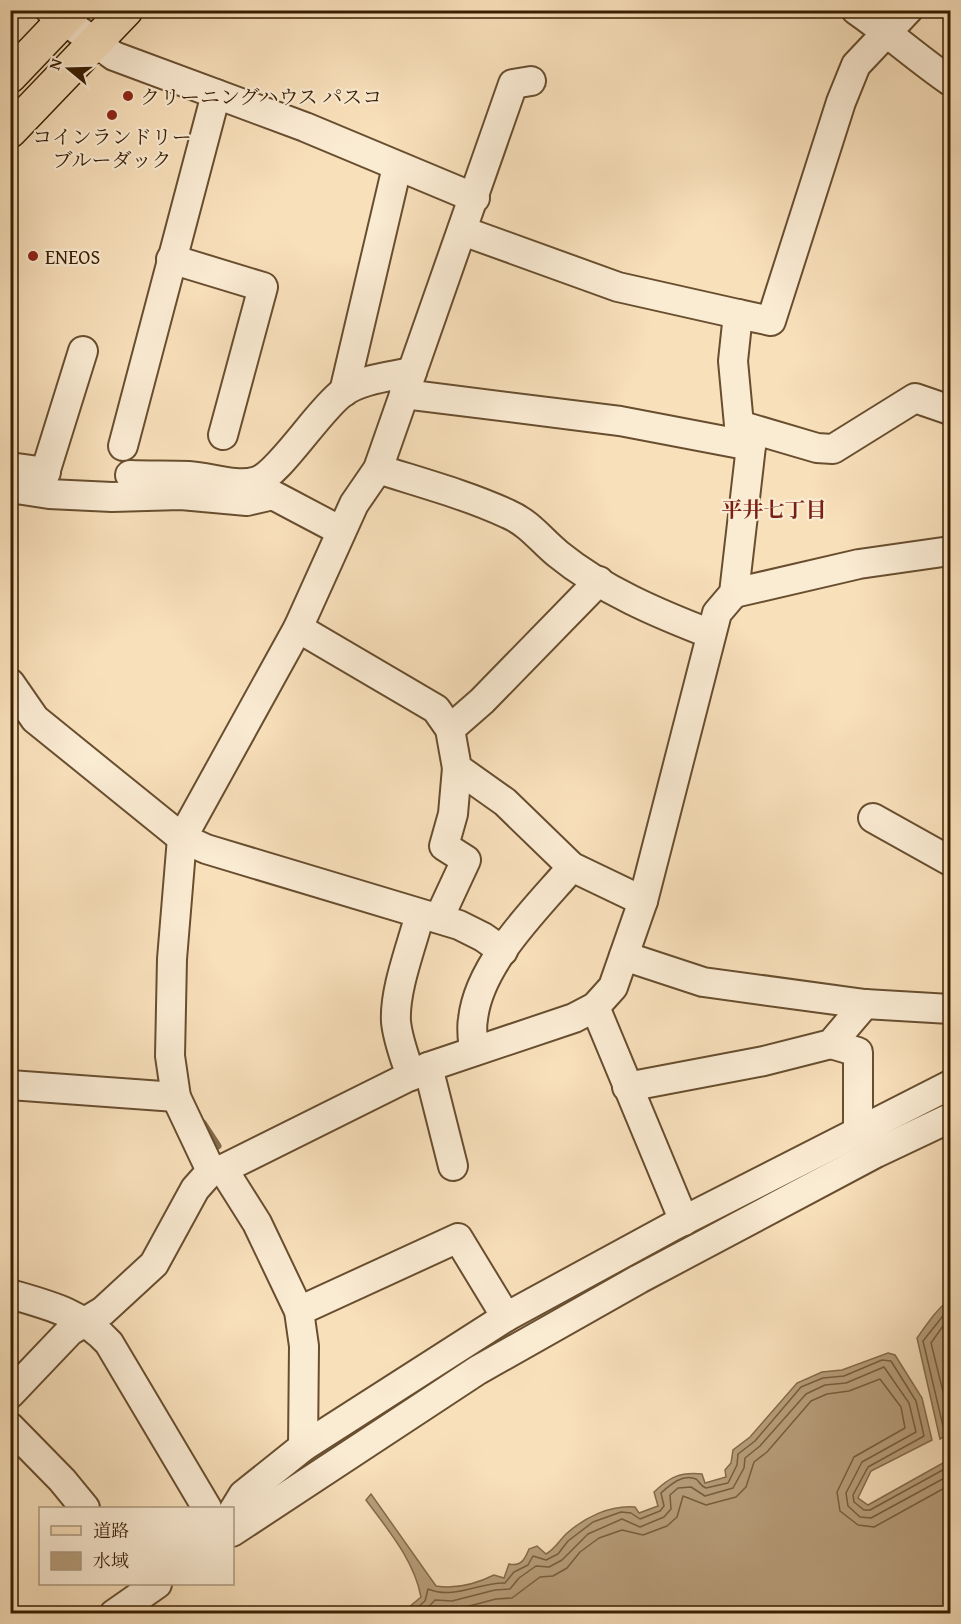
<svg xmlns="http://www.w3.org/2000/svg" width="961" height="1624" viewBox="0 0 961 1624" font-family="'Gentium Book Plus','Noto Serif JP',serif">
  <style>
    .water { fill: #b79e7b; stroke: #846b4a; stroke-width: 1.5 }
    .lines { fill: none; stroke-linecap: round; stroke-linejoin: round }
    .shore { stroke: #785e3e; stroke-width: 1.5 }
    .stream { stroke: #846b4a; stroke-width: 7 }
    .minor-casing { stroke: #684e2f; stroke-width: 32 }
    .major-casing { stroke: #381e00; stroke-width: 36 }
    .minor { stroke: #faebd3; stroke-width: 28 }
    .major { stroke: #f8e0bb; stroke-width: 33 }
    .poi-dot { fill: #8f2418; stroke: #faebd3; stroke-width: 2 }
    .labels { text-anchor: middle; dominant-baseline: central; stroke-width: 4.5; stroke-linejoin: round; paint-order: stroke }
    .poi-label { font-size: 20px; fill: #381e00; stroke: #faebd3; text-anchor: start }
    .neighbourhood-label { font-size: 21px; font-weight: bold; fill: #7a1f14; stroke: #faebd3 }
  </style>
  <rect width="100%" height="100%" fill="#f8e0bb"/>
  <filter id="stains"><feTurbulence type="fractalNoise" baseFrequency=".00333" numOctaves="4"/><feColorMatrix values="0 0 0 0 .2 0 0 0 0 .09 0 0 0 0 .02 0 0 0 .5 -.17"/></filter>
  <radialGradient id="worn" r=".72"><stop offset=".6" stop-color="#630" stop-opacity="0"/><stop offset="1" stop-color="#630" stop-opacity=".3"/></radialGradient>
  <g class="water">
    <path d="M950,1299V1433L940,1439L917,1338C927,1324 937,1309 950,1299Z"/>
    <path d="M888,1353L895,1355L922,1398L932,1440L871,1471L858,1498L868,1505L950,1459V1613H402L421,1597C414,1560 388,1530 366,1500L371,1494L436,1586C455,1589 476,1584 494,1575L504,1578L509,1564C521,1567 525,1559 529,1549L537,1546L546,1554C555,1549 559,1541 566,1534C585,1517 610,1505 635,1507L639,1513L658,1506L654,1492C670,1477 679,1472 702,1474L705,1483L726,1477L725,1470L731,1463L733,1450L750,1437L797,1383L822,1372L842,1370Z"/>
  </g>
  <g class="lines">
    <g class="shore">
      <path d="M950,1307L923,1341L943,1426L950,1428"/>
      <path d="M950,1316L931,1343L950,1420"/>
      <path d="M410,1614L425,1601L428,1589C455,1600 479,1582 505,1583L514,1572L528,1565L533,1556L546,1560L558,1554L568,1541L593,1522L621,1512L631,1513L640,1519L660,1511L664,1506L661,1493C670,1485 683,1473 696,1479C700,1482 700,1486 706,1488L728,1483L737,1465L738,1454L755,1441L801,1387L823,1378L844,1376L882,1360L891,1361L916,1401L924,1436L868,1467L853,1495L854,1502L864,1510H870L950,1466"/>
      <path d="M422,1614L435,1600L452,1601L495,1590L510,1589L519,1578L536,1566L549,1567L562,1560L588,1534L622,1519L640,1527L664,1517L671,1509L670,1495L678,1488L691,1487L705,1496L733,1488L744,1468L745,1458L760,1446L806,1394L825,1385L846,1383L884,1367L909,1403L916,1432L862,1462L846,1493L848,1506L860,1517L871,1518L950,1475"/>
      <path d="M436,1614L440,1610H454L496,1599L512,1598L540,1577L553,1576L567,1568L580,1552L599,1538L622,1530L643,1535L667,1526L677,1517L683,1496L706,1505L736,1497L746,1487L754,1462L767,1452L811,1401L827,1394L849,1391L880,1379L901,1407L905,1428L854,1457L837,1492L840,1511L858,1525L874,1527L950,1485"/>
    </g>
    <path class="stream" d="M203,1123L218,1146"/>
    <defs>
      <g id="minor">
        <path d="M50,10L114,56L305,127L475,198"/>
        <path d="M856,10C889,33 918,59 950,81"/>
        <path d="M463,231L618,287L738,314"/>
        <path d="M171,259L263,287L223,435"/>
        <path d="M344,392L397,167"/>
        <path d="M404,394L620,421L751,446"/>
        <path d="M739,425L817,448L833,449L915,398L950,410"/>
        <path d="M123,446L216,94"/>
        <path d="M10,467L46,472"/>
        <path d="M378,469C422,483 467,495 508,514C529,523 541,540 558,554C602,590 659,614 711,634"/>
        <path d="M130,475C150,476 170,475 189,476C210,477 237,488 257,481C279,474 318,411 342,393C361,379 389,377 412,372"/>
        <path d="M10,488L49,494L112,497L181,495L247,501L273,495L341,531"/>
        <path d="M39,492L83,351"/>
        <path d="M734,593L859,564L950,551"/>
        <path d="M298,628L436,709L450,729L457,768L505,802L572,867L643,901"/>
        <path d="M10,683L35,719L182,838L206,849L459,925L483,937L503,951"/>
        <path d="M450,729L482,701L599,581"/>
        <path d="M873,818L950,861"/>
        <path d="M439,918L466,860L444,846L453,814L457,768"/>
        <path d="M624,956L703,982L865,1004L950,1009"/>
        <path d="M595,1007L684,1221"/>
        <path d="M831,1044L858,1052V1131"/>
        <path d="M474,1051C473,1041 471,1029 473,1019C479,963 537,908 572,867"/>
        <path d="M428,1067L453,1166"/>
        <path d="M411,1076C405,1058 398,1041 396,1022C394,990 412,945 420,914"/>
        <path d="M10,1085L176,1097"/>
        <path d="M627,1087L764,1061L831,1044L865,1004"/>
        <path d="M223,1169L257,1223L299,1311L304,1346L303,1447"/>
        <path d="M211,1171L176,1097L170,1056L172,959L182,838L298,628L354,504L378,469L513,84L531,81"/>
        <path d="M10,1294C48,1305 82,1313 109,1343L207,1508"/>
        <path d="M299,1311L458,1238L506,1317"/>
        <path d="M10,1394L70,1331L103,1311L154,1264L195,1189L211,1171L223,1169L428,1067L574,1018L595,1007L613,987L643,901L717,613L734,593L751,446L739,425L733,361L738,314L771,321L841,102L856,65L908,10"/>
        <path d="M10,1427L62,1480L85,1508"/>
        <path d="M232,1513L243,1495L303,1447L506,1317L675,1225L950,1085"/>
        <path d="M232,1532L478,1370L639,1279L876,1153L950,1118"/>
        <path d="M114,1614L157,1584"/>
      </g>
      <g id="major">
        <path d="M10,76L73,10"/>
        <path d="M10,131L126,10"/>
      </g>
    </defs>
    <use href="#minor" class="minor-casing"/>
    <use href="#major" class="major-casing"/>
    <use href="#minor" class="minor"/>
    <use href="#major" class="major"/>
  </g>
  <g class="poi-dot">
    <circle cx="128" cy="96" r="6"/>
    <circle cx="112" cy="115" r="6"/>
    <circle cx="33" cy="256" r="6"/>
  </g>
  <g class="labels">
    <g class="poi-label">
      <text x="140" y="96">クリーニングハウス パスコ</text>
      <text x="112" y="136" text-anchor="middle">コインランドリー<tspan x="112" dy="23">ブルーダック</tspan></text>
      <text x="45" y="256">ENEOS</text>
    </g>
    <g class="neighbourhood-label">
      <text x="774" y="509">平井七丁目</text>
    </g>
  </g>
  <rect width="961" height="1624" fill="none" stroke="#f8e0bb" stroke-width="36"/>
  <rect x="12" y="12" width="937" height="1600" fill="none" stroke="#381e00" stroke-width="3"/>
  <rect x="18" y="18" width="925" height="1588" fill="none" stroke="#381e00" stroke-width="1.5"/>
  <rect x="39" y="1507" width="195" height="78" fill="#faebd3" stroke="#ac997f" stroke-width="1.5"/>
  <rect x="51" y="1526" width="30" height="9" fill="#f8e0bb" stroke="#ac997f" stroke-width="1.5"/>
  <text x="93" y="1537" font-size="18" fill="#381e00">道路</text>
  <rect x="51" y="1552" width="30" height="18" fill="#b79e7b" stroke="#ac997f" stroke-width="1.5"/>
  <text x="93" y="1567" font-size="18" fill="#381e00">水域</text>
  <g transform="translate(69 69) rotate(289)" stroke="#faebd3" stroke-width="4.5" paint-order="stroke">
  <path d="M0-4.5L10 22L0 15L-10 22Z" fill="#381e00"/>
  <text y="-9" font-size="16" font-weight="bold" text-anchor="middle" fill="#381e00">N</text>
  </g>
  <rect width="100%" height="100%" filter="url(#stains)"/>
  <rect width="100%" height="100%" fill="url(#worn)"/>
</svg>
